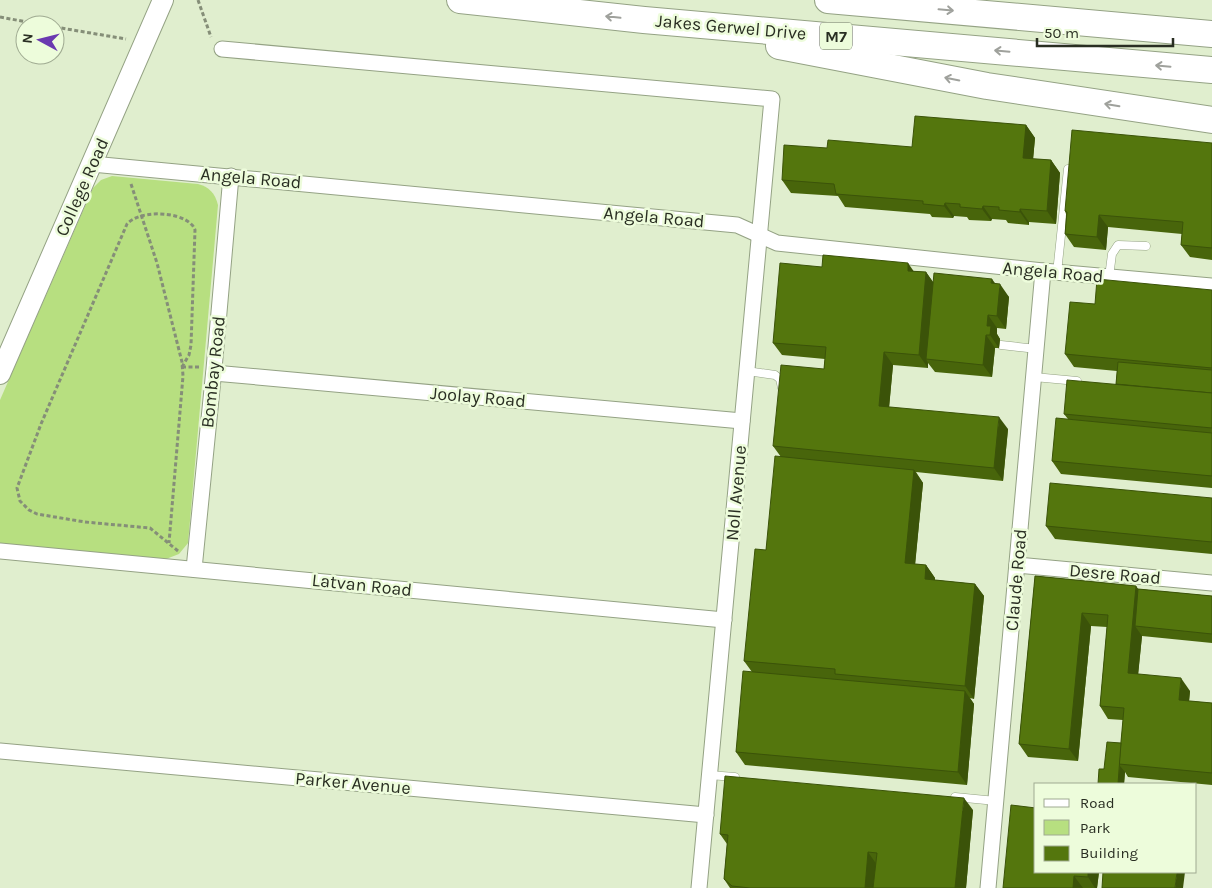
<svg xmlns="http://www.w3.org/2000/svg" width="1212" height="888" viewBox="0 0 1212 888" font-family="Karla,sans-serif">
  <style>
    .green { fill: #b7df80 }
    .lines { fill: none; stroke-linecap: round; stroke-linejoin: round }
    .lane-casing { stroke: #94a284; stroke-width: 9 }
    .street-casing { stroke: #94a284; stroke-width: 17 }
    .secondary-casing { stroke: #94a284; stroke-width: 22 }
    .highway-casing { stroke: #94a284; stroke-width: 28 }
    .path { stroke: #858e78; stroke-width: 3; stroke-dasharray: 4 2.5; stroke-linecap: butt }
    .lane { stroke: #fff; stroke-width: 8 }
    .street { stroke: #fff; stroke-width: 15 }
    .secondary { stroke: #fff; stroke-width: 20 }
    .highway { stroke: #fff; stroke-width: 26 }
    .wall { fill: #48650b }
    .shaded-wall { fill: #3b5309 }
    .building { fill: #54760d; stroke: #3b5309 }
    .oneway { stroke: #9fa19c }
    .labels { text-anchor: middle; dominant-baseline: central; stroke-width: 5; stroke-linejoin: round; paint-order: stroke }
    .shield { fill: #edfcdb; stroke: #646c5a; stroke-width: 1 }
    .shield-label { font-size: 16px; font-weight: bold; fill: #292e22 }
    .street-label { font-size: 18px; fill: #292e22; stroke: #edfcdb }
  </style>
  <rect width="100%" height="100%" fill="#e0eece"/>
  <path class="green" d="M112,176L198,184C209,187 215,193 218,205L188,543L179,554L166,559L0,544V400L93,188L101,180Z"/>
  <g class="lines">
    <defs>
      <g id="lane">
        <path d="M1057,273L1068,169"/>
        <path d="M1109,277L1112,254L1118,245L1146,246"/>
        <path d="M1001,345L1037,349"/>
        <path d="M747,371L775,375L780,379L782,388"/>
        <path d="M1034,377L1077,381"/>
        <path d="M709,775L735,777"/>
        <path d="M955,797L996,801"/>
      </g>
      <g id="street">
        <path d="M222,49L772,99L699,888"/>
        <path d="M92,164L737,225L777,243L1043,271L1212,286"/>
        <path d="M214,373L742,421"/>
        <path d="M0,551L724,620"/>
        <path d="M1017,565L1212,583"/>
        <path d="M194,569L214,369L231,176"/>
        <path d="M0,751L706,815"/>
        <path d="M988,888L1043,271"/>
      </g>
      <path id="secondary" d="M0,374L163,0"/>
      <g id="highway">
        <path d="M460,0L644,20L1212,70"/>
        <path d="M828,0L1212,34"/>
        <path d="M779,46L987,86L1212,120"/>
      </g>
    </defs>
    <use href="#lane" class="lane-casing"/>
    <use href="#street" class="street-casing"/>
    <use href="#secondary" class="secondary-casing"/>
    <use href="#highway" class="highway-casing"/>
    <g class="path">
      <path d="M198,0L211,37"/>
      <path d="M0,17L43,25"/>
      <path d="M55,27L126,39"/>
      <path d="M131,184L157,263L182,362L183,376L169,543"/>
      <path d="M182,367H199"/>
      <path d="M178,551L150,528L85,522L37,514L29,510L20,501L17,488L41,424L127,224C139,210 178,211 191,224C193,225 194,228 195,230L191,345L189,355L182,367"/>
    </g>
    <use href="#lane" class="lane"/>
    <use href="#street" class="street"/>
    <use href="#secondary" class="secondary"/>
    <use href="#highway" class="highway"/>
  </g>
  <g class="wall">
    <path d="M1026,125L1035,138L1033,159L1051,160L1060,173L1056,224L1029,222V225L1008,223L1006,220L992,219L991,221L969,220L967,217L954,216L953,218L932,217L930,214L845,207L838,196L791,193L782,180L827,148L912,147Z"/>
    <path d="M1212,143V260L1190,257L1181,245L1182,234L1108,227L1106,250L1074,247L1065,234L1066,214L1065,211Z"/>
    <path d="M822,267L926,272L933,282L995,284L1009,297L1006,329L997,328V334L1000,339L999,348H995L992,377L935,372L928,363V368L893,365L889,407L1008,429L1003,481L916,472L923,483L915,564L926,565L935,578V580L975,584L984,596L974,699L970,698L974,704L967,785L745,765L736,752L752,672L744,661L766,550L781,457L773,446L824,369L825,359L782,355L773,343Z"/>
    <path d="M1212,290V488L1061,474L1052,461L1068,419L1064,414L1116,384L1117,371L1074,367L1065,354L1095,304Z"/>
    <path d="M1212,498V554L1055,539L1046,526Z"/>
    <path d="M1035,576L1136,586L1138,589L1212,596V643L1142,636L1138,674L1190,691L1189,701L1212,703V785L1128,777L1125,772L1124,784H1098L1104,769L1121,743L1123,720L1108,719L1100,706L1107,627L1091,626L1078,761L1028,757L1019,744Z"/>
    <path d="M973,810L966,888H730L724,879L727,844L720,834Z"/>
    <path d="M1099,872L1097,888H1003Z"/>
  </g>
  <g class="shaded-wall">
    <path d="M1026,125L1035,138L1032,171L1023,158Z"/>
    <path d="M1051,160L1060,173L1056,224L1047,211Z"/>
    <path d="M945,203L954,216L953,218L944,206Z"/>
    <path d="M983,206L992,219L991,221L982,209Z"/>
    <path d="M1020,209L1029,222V225L1020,212Z"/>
    <path d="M1099,215L1108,227L1106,250L1097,237Z"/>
    <path d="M908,263L917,276L908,271Z"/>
    <path d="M926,272L935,285L926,359L928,363V368L919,355Z"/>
    <path d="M992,279L1000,290V284L1009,297L1006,329L997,316L991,283Z"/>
    <path d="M988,315L997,328V334L1000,339L999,348L990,335L987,326Z"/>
    <path d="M986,335L995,348L992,377L983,365Z"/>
    <path d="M884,352L893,365L888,419L879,406Z"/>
    <path d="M999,417L1008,429L1003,481L994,468Z"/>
    <path d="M914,470L923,483L914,576L905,563Z"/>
    <path d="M926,565L935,578L934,592L925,579Z"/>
    <path d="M975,584L984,596L974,699L965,686Z"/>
    <path d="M1136,586L1145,599L1135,626L1142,636L1137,686L1128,673Z"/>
    <path d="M1082,613L1091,626L1078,761L1069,749Z"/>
    <path d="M1181,678L1190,691L1188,712L1179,700Z"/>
    <path d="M965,691L974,704L967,785L958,772Z"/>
    <path d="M1120,766L1125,772L1124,784H1118Z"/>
    <path d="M964,798L973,810L966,888H955Z"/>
    <path d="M868,852L877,865L875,888H865Z"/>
    <path d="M1088,872H1099L1097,888H1095L1088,877Z"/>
    <path d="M1177,872H1185L1183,888H1175Z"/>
    <path d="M1074,876L1083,888H1073Z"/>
  </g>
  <g class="building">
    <path d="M915,116L1026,125L1023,158L1051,160L1047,211L1020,209V212L999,210V207L983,206L982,209L960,207V204L945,203L944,206L923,204V201L836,194L834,184L782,180L784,145L827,148L828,140L912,147Z"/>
    <path d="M1072,130L1212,143V248L1181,245L1183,222L1099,215L1097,237L1065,234L1067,212L1065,211Z"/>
    <path d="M823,255L908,263V271L926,272L919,355L884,352L879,406L999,417L994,468L773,446L781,365L824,369L826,347L773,343L780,263L822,267Z"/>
    <path d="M934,273L992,279L991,283L1000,284L997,316L988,315L987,326H991L990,335H986L983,365L926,359Z"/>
    <path d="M1097,279L1212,290V368L1065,354L1070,302L1095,304Z"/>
    <path d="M1118,362L1212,370V393L1116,384Z"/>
    <path d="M1067,380L1212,393V428L1064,414Z"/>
    <path d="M1056,418L1212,433V476L1052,461Z"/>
    <path d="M775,456L914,470L905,563L926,565L925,579L975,584L965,686L835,674V669L744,661L755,549L766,550Z"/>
    <path d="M1050,483L1212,498V542L1046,526Z"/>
    <path d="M1035,576L1136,586L1128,673L1181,678L1179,700L1212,703V773L1119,764L1124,708L1100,706L1108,615L1082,613L1069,749L1019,744Z"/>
    <path d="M1138,589L1212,596V634L1135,626Z"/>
    <path d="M743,671L965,691L958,772L736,752Z"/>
    <path d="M1107,742L1121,743L1118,784H1098L1099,769H1104Z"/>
    <path d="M725,776L964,798L955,888H873L877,853L868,852L865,888H750L732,886L724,879L728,835L720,834Z"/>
    <path d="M1011,805L1036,808V872H1088V877L1074,876L1073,888H1003Z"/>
    <path d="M1103,872H1177L1175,888H1102Z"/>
  </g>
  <defs><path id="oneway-shaft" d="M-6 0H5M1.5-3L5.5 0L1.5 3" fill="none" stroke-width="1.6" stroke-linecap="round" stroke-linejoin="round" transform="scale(1.25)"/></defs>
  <g class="oneway">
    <use href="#oneway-shaft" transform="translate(946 10) rotate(5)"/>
    <use href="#oneway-shaft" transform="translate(613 17) rotate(-174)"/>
    <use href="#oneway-shaft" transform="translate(1002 51) rotate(-175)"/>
    <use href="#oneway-shaft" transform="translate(1163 66) rotate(-175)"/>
    <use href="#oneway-shaft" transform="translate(952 79) rotate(-169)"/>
    <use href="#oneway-shaft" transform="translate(1112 105) rotate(-171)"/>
  </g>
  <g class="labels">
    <rect class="shield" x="820" y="22.5" width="32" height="27" rx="4"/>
    <g class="shield-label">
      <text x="836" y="36">M7</text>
    </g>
    <g class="street-label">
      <text transform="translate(731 27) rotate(5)">Jakes Gerwel Drive</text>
      <text transform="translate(251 178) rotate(5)">Angela Road</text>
      <text transform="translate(82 187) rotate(-66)">College Road</text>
      <text transform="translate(654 217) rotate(5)">Angela Road</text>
      <text transform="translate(1053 272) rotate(5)">Angela Road</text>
      <text transform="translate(213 372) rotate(-84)">Bombay Road</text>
      <text transform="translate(478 397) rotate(5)">Joolay Road</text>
      <text transform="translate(736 493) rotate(-85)">Noll Avenue</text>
      <text transform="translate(1115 574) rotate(5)">Desre Road</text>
      <text transform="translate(1016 580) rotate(-85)">Claude Road</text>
      <text transform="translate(362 585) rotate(6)">Latvan Road</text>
      <text transform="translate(353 783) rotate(5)">Parker Avenue</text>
    </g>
  </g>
  <rect x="1034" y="783" width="162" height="90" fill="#edfcdb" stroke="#9faa91"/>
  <rect x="1044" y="799" width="25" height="8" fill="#ffffff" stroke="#9faa91"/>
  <text x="1080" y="808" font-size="15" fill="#292e22">Road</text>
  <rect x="1044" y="820" width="25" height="15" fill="#b7df80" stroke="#9faa91"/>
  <text x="1080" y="833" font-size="15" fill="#292e22">Park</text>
  <rect x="1044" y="846" width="25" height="15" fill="#54760d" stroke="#9faa91"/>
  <text x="1080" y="858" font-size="15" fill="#292e22">Building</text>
  <g transform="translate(40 40) rotate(277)"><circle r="24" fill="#edfcdb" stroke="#9faa91"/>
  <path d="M0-4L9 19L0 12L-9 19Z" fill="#6a39b0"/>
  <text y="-8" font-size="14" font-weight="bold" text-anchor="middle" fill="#292e22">N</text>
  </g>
  <path d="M1037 38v8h136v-8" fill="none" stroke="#292e22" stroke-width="2.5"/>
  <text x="1044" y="38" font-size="15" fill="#292e22" stroke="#edfcdb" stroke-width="4" paint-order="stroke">50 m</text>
</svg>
